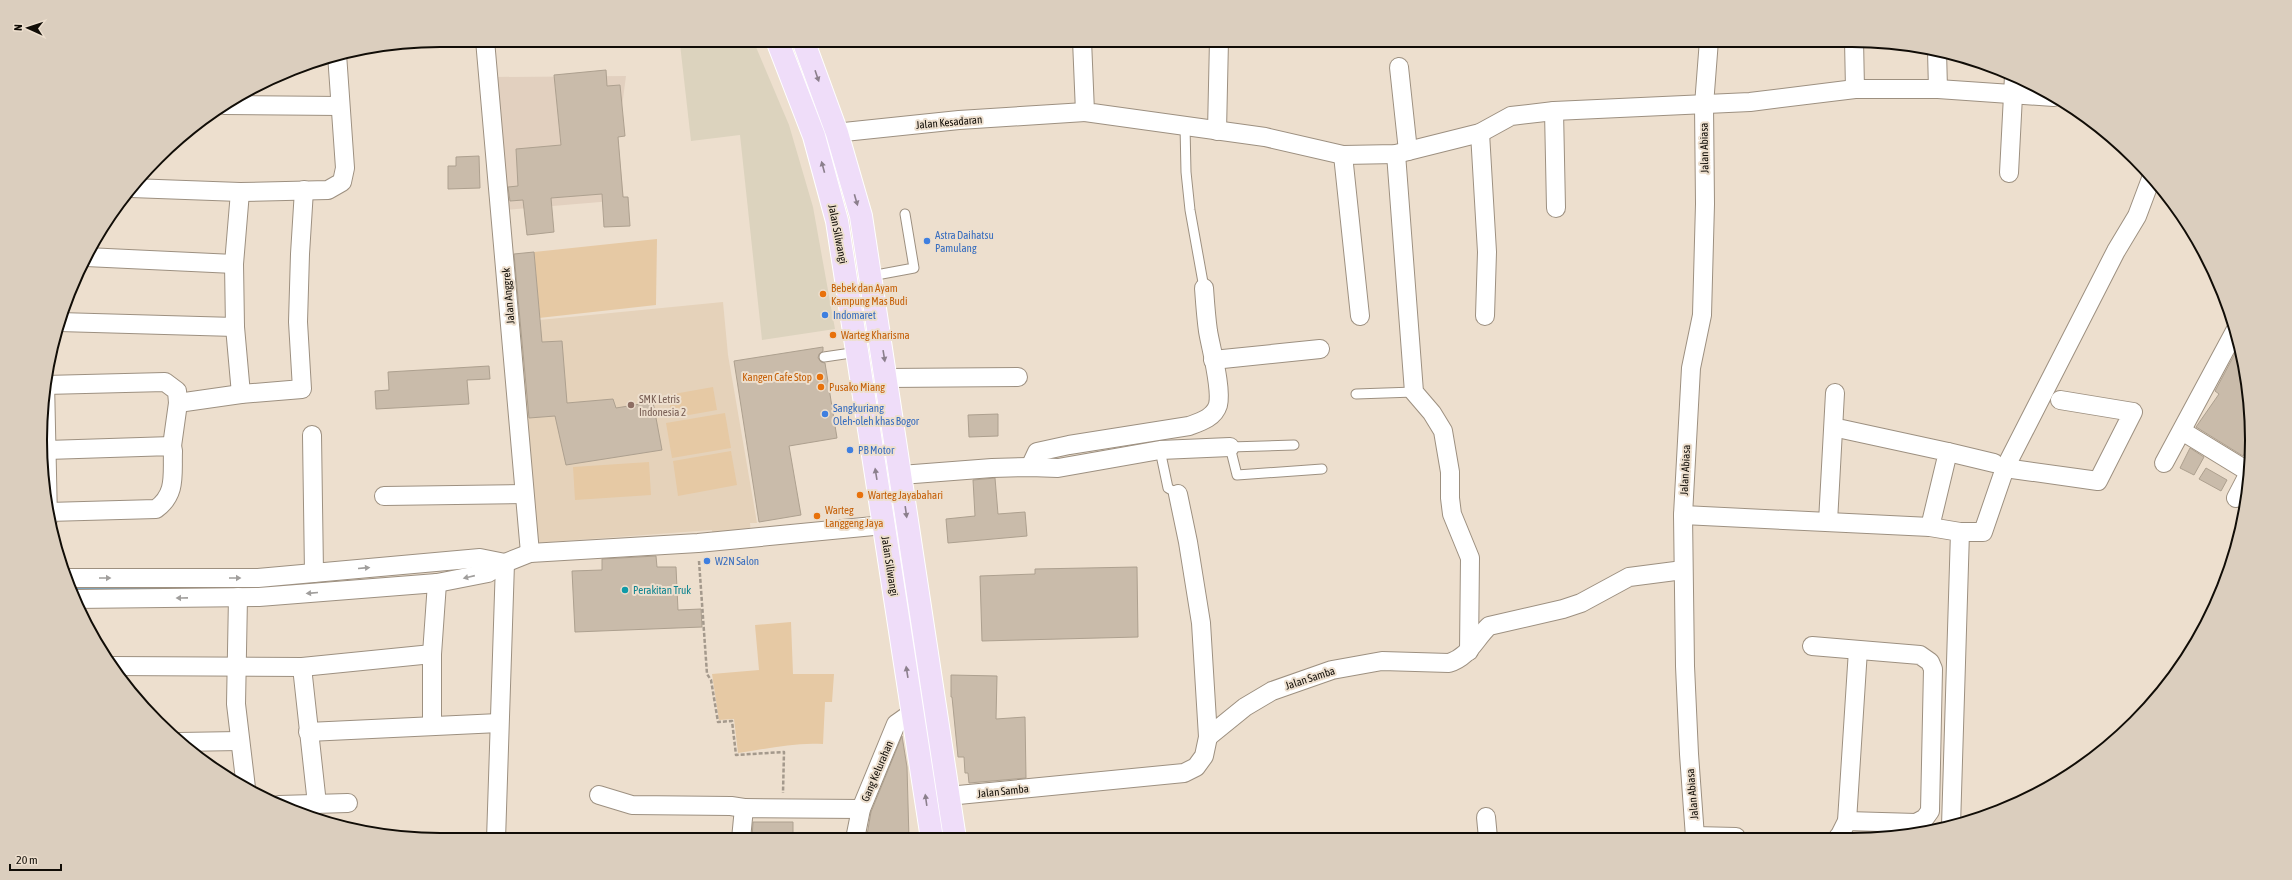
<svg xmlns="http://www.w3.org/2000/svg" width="2292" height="880" viewBox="0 0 2292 880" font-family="'Asap Condensed',sans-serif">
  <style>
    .commercial { fill: #dcd3be }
    .industrial { fill: #e2d0bf }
    .built { fill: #e5d2ba }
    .green { fill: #e6c9a4 }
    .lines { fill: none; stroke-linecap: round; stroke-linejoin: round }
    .stream { stroke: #7aa6c3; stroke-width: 5 }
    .building { fill: #c9bbaa; stroke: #ada08f }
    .lane-casing { stroke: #9d9080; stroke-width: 11 }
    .street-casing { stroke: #9d9080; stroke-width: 20 }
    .primary-casing { stroke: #fff; stroke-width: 24 }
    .path { stroke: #a4998c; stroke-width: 2.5; stroke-dasharray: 4 2; stroke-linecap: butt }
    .lane { stroke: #fff; stroke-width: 9 }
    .street { stroke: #fff; stroke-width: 18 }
    .primary { stroke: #efddf9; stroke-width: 22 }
    .oneway { fill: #8b7f8c }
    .oneway2 { fill: #a09e9c }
    .shop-dot { fill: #3f7fe0; stroke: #eddfce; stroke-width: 1.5 }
    .food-dot { fill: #e8710a; stroke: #eddfce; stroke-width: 1.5 }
    .education-dot { fill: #8d6e63; stroke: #eddfce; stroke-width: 1.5 }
    .culture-dot { fill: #0f9aa8; stroke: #eddfce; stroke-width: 1.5 }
    .labels { text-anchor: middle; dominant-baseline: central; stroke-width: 4; stroke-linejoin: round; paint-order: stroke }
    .street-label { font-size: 11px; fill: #110d07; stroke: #eddfce }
    .shop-label { font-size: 11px; fill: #366cbe; stroke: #eddfce; text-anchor: start }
    .food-label { font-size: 11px; fill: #c56008; stroke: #eddfce; text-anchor: start }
    .education-label { font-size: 11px; fill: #785e54; stroke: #eddfce; text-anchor: start }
    .culture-label { font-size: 11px; fill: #0d838f; stroke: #eddfce; text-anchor: start }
    .rim { fill: none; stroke: #110d07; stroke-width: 2 }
  </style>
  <rect width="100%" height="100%" fill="#eddfce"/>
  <path class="commercial" d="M699,40H753L789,125L813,207L835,329L762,340L740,135L691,141L680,44Z"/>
  <path class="industrial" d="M626,76L618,137L624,200L504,210L493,77Z"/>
  <path class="built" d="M723,302L728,355L757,523H750L751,533L712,535V530L536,543L519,322Z"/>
  <g class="green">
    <path d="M657,239L656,305L539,318L534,252Z"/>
    <path d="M713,387L717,410L672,418L668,395Z"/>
    <path d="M725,413L731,448L672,458L666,423Z"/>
    <path d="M731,451L737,485L678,496L673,461Z"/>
    <path d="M649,462L651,495L575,500L573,467Z"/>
    <path d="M791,622L793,674H834L832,702H825L823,744C795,742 766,749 738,753L734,719L719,720L712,674L759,670L755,625Z"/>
  </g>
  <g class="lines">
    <path class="stream" d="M69,588L194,589"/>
  </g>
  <g class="building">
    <path d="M606,70L607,86L620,85L625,136L618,137L623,197H628L630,226L604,227L602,194L551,198L554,232L527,235L523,200L510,201L508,187L518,186L516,149L561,145L554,75Z"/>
    <path d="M479,156L480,188L448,189V166H456V157Z"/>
    <path d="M534,252L542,342L562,341L567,403L613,399L616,408L653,402L662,450L566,465L555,416L529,418L514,254Z"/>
    <path d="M2239,346L2249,388L2250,443L2243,456L2196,427L2219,394L2215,391Z"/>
    <path d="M823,347V351L819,354L818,358L821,362L825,363L837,438L789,446L801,515L759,522L734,361Z"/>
    <path d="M489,366L490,379L467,380L469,404L376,409L375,391L389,390L388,372Z"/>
    <path d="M998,414V436L969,437L968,415Z"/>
    <path d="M2190,448L2204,457L2194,475L2180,468Z"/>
    <path d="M2206,468L2227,480L2221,491L2199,479Z"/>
    <path d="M995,478L998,514L1025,512L1027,536L948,543L946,519L975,516L973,480Z"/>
    <path d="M656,556L657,567H676L678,610L701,609L702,627L575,632L572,571L602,570V559Z"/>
    <path d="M1137,567L1138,637L982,641L980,576L1035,574V569Z"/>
    <path d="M951,675L997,676L996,719L1025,717L1026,778L969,783L968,773H965L964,757H958L952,697H951Z"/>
    <path d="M902,736L907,767L909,839H871V835H867L871,812Z"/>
    <path d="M753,822H793V839H752Z"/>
  </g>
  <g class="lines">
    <defs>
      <g id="lane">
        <path d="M1185,126L1186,172L1190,210L1204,288"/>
        <path d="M871,276L914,268L905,214"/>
        <path d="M824,357L858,352"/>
        <path d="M1356,394L1414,392"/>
        <path d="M1294,445L1230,447L1237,475L1322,469"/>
        <path d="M1160,450L1168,488L1178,494"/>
      </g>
      <g id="street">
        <path d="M485,40L530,553"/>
        <path d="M1082,40L1085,112L1265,137L1343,155L1396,154L1480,133L1511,116L1554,111L1750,102L1855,89H1938L2054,97"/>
        <path d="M1854,40L1855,89"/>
        <path d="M1937,51L1938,89"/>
        <path d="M1399,67L1408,151"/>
        <path d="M224,105L340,106"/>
        <path d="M1554,111L1556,208"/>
        <path d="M1217,131L1219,40"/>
        <path d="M1480,133L1487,252L1485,316"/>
        <path d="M825,134L959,120L1085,112"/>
        <path d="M1396,154L1414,392L1432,413L1443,431L1450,472V498L1452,514L1470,558L1469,651"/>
        <path d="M1343,155L1360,316"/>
        <path d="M2009,173L2014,76"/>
        <path d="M131,188L240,192L328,190L342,182L345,168L337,54"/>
        <path d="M240,192L234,264L235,327L241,394"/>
        <path d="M86,257L234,264"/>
        <path d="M59,322L235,327"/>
        <path d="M1213,360L1320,349"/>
        <path d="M887,378L1018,377"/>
        <path d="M45,382L48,519"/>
        <path d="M45,385L165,382L177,391L178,403L241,394L302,389L298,322L300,254L304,190"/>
        <path d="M1842,429L1948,452L1930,527"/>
        <path d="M2182,431L2249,472"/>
        <path d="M312,435L314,573"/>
        <path d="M172,446L178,403"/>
        <path d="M47,450L172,446L173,451C172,474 177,494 156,509L48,512"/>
        <path d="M1948,452L1994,463"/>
        <path d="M2164,463L2235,331"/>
        <path d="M1030,467L1037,452L1069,445L1189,426C1200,422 1214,418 1218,405C1222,388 1211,349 1208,331C1206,317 1205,302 1204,288"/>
        <path d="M2005,468L2098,481L2133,412L2060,400"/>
        <path d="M901,475L992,468L1030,467L1058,468L1160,450L1230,447"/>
        <path d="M384,496L524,494"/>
        <path d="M2236,498L2251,469"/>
        <path d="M1683,515L1930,527L1960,532L1951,826"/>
        <path d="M1828,522L1835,393"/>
        <path d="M1960,532H1983L2005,468L2116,251L2137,216L2152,176"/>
        <path d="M66,578H258L480,558L505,563"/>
        <path d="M238,597L236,704L246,788"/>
        <path d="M74,599L259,597L437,583L488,573L505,563L530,553L698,543L884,525"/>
        <path d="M1812,646L1920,655L1930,662L1933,669L1930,811L1925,818L1916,823L1847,821"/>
        <path d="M111,666L302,667L432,654"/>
        <path d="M302,667L317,804"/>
        <path d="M432,725V654L437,583"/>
        <path d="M308,732L499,723"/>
        <path d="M1208,737L1245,707L1272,691L1332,670L1382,661L1449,663C1469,657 1475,639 1489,626L1563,609L1581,603L1629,577L1683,570"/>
        <path d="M179,742L239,741"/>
        <path d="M599,795L632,805L731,806L744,808"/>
        <path d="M948,796L1184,773L1196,767L1204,756L1208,737L1201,623L1188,542L1178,494"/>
        <path d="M279,805L348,803"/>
        <path d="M1486,817L1488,838"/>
        <path d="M1695,836L1736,837"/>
        <path d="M1695,837L1689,754L1685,666L1683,515L1691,368L1702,315L1705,204L1704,105L1709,40"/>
        <path d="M1838,837L1840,835L1847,821L1858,650"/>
        <path d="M741,839L744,808L861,809"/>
        <path d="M855,839L861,809L896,724L913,712"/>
        <path d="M496,840L505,563"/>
      </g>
      <g id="primary">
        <path d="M777,40L814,136L837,221L932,839"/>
        <path d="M803,40L837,133L861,216L955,839"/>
      </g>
    </defs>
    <use href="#lane" class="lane-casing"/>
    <use href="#street" class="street-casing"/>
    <use href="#primary" class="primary-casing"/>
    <path class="path" d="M699,561L707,674L711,680L718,722L732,721L736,755L784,752L783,793"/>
    <use href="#lane" class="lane"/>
    <use href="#street" class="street"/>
    <use href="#primary" class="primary"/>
  </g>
  <defs><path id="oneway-solid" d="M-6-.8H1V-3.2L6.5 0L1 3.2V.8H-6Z"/></defs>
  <g class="oneway">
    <use href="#oneway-solid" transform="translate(817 76) rotate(71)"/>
    <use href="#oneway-solid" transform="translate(823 167) rotate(-105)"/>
    <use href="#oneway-solid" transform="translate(856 200) rotate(74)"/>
    <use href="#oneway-solid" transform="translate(884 356) rotate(81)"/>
    <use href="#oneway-solid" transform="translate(876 474) rotate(-99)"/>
    <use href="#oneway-solid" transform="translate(906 512) rotate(82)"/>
    <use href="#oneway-solid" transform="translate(907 672) rotate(-99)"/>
    <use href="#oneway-solid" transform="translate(926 800) rotate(-98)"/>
  </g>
  <g class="oneway2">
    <use href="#oneway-solid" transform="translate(364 568) rotate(-5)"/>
    <use href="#oneway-solid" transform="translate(469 577) rotate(167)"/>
    <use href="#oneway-solid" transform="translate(105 578)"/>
    <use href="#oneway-solid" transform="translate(235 578)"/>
    <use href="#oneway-solid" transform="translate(312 593) rotate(175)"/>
    <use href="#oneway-solid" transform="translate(182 598) rotate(179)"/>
  </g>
  <g class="shop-dot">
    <circle cx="927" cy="241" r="4"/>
    <circle cx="825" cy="315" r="4"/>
    <circle cx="825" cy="414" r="4"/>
    <circle cx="850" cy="450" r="4"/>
    <circle cx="707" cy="561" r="4"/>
  </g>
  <g class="food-dot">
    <circle cx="823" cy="294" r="4"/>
    <circle cx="833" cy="335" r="4"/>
    <circle cx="820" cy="377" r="4"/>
    <circle cx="821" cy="387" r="4"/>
    <circle cx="860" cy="495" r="4"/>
    <circle cx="817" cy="516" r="4"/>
  </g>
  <circle class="education-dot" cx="631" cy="405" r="4"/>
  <circle class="culture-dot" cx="625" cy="590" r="4"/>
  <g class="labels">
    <g class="street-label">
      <text transform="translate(949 122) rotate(-5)">Jalan Kesadaran</text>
      <text transform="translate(1704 148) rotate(-91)">Jalan Abiasa</text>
      <text transform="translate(838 234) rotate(79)">Jalan Siliwangi</text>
      <text transform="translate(508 296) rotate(-95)">Jalan Anggrek</text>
      <text transform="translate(1685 470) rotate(-87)">Jalan Abiasa</text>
      <text transform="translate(890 566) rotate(81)">Jalan Siliwangi</text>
      <text transform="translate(1310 678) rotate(-18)">Jalan Samba</text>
      <text transform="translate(877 771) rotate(-67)">Gang Kelurahan</text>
      <text transform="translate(1003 791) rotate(-6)">Jalan Samba</text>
      <text transform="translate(1692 794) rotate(-95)">Jalan Abiasa</text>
    </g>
    <g class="shop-label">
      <text x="935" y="235">Astra Daihatsu<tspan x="935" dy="13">Pamulang</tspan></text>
      <text x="833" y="315">Indomaret</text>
      <text x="833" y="408">Sangkuriang<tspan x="833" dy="13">Oleh-oleh khas Bogor</tspan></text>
      <text x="858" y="450">PB Motor</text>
      <text x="715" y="561">W2N Salon</text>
    </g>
    <g class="food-label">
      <text x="831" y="288">Bebek dan Ayam<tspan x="831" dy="13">Kampung Mas Budi</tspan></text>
      <text x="841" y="335">Warteg Kharisma</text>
      <text x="812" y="377" text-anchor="end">Kangen Cafe Stop</text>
      <text x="829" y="387">Pusako Miang</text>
      <text x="868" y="495">Warteg Jayabahari</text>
      <text x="825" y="510">Warteg<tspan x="825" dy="13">Langgeng Jaya</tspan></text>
    </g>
    <g class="education-label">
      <text x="639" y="399">SMK Letris<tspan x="639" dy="13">Indonesia 2</tspan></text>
    </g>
    <g class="culture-label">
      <text x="633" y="590">Perakitan Truk</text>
    </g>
  </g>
  <path d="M0 0H2292V880H0ZM440 47H1852A393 393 0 0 1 2245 440V440A393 393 0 0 1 1852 833H440A393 393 0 0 1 47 440V440A393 393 0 0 1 440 47Z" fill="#dbcebe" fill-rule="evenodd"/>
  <path class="rim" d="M440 47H1852A393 393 0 0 1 2245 440V440A393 393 0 0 1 1852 833H440A393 393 0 0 1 47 440V440A393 393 0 0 1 440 47Z"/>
  <g transform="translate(28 28) rotate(273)" stroke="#eddfce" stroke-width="3" paint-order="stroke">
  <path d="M0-3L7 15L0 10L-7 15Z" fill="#110d07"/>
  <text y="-6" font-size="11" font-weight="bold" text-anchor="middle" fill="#110d07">N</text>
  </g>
  <path d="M10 864v6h51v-6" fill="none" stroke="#110d07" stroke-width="2"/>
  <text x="16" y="864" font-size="12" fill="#110d07" stroke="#eddfce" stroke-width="3" paint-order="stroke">20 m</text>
</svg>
